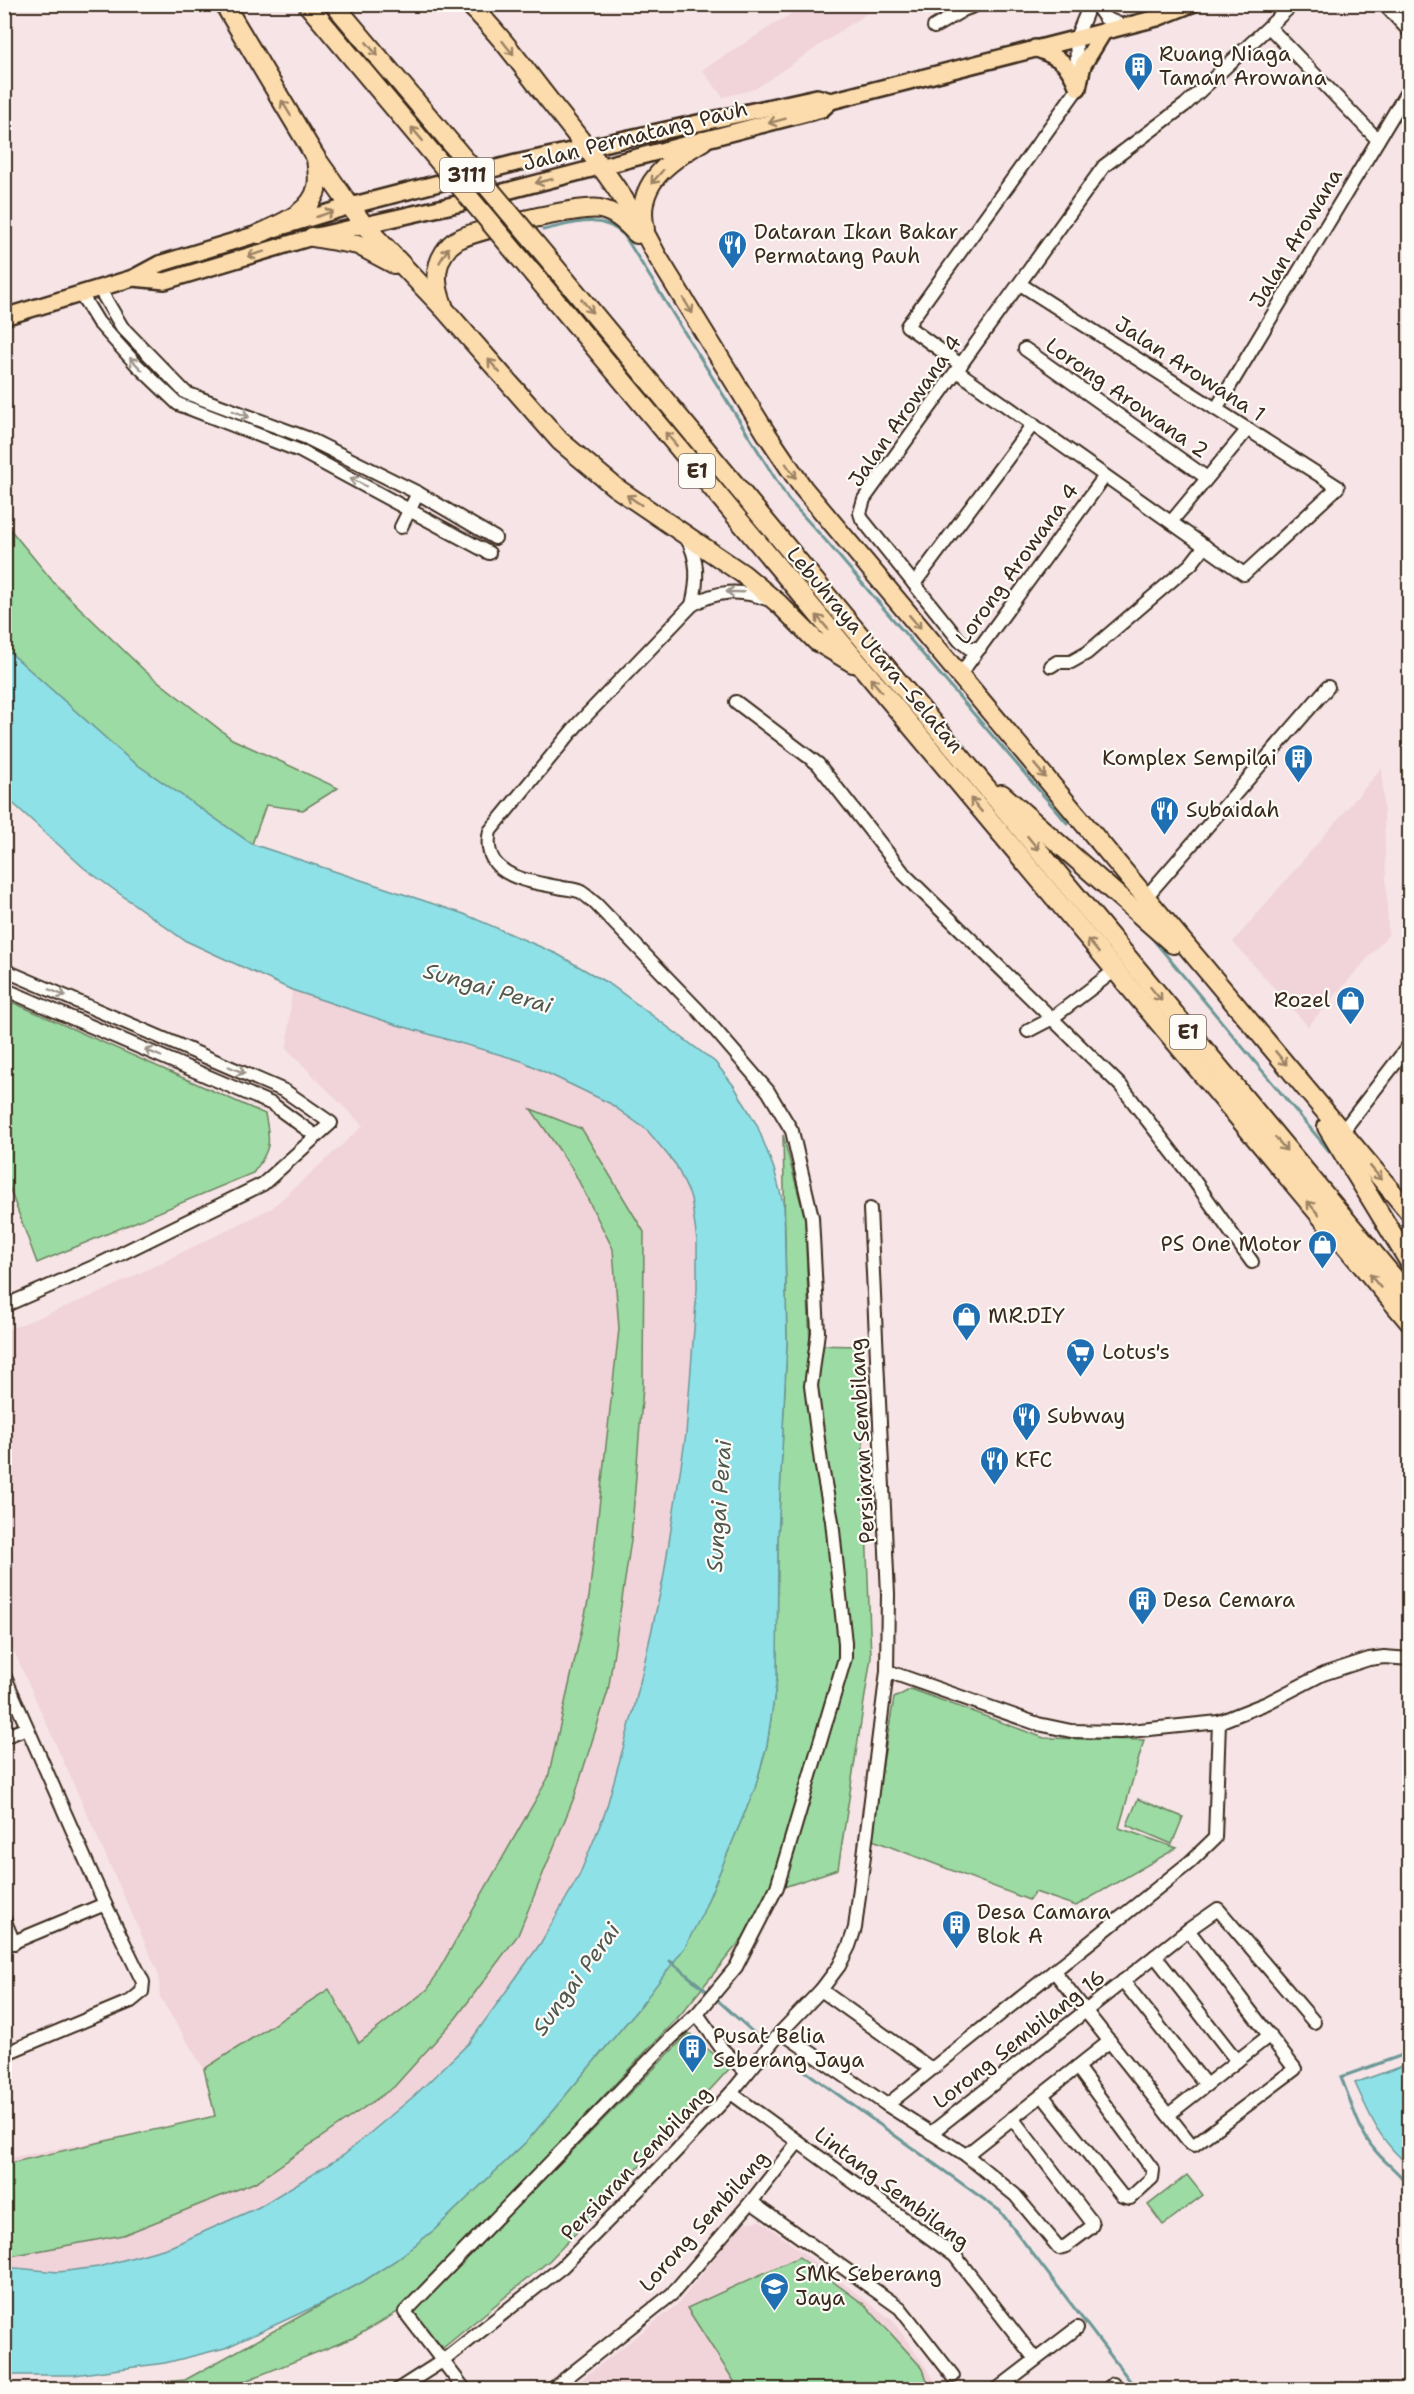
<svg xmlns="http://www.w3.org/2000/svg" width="1414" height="2394" viewBox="0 0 1414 2394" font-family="'Shantell Sans',sans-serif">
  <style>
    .built { fill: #f1d3da }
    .green { fill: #9cdba3; stroke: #6c8260; stroke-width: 1.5 }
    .water { fill: #8fe1e8; stroke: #6d9897; stroke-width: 1.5 }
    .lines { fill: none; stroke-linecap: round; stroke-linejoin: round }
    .stream { stroke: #6d9897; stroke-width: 3 }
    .minor-casing { stroke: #3b2a1e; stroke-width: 16 }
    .major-casing { stroke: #3b2a1e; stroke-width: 20 }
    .highway-casing { stroke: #3b2a1e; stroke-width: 22 }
    .minor { stroke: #fdfcf7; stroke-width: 12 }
    .major { stroke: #fcdcac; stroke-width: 15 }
    .highway { stroke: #fcdcac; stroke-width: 18 }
    .highway-bridge-casing { stroke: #3b2a1e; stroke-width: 22; stroke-linecap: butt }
    .highway-bridge { stroke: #fcdcac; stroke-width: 18 }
    .oneway { stroke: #9c8365 }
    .oneway2 { stroke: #9c938a }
    .labels { text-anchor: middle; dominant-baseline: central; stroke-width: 4.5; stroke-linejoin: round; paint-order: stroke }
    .shield { fill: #fdfcf7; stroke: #75695f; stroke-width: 1.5 }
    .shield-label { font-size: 20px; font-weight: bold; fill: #3b2a1e }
    .poi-label { font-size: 21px; fill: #3b2a1e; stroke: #fdfcf7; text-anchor: start }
    .street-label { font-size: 21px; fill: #3b2a1e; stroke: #fdfcf7 }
    .water-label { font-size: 22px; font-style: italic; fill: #505850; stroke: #fdfcf7 }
  </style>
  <rect width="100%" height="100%" fill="#f6e4e6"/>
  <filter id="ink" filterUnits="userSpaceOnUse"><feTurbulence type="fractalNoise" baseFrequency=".0167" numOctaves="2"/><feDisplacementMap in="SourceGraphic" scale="12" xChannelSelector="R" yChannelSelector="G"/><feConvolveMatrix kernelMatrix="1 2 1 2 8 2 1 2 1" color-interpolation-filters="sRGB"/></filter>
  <g filter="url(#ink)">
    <g class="built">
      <path d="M805,5H879L755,89L723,97L702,70Z"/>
      <path d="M1382,768L1388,935L1308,1026L1233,942Z"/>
      <path d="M292,990L394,1024L522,1061L609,1103L647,1130L676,1165L691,1198L697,1241V1289L686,1434L663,1580L634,1709L605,1813L579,1876L540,1944L469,2043L414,2096L344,2155L259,2207L170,2247L98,2267L58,2272L5,2267L4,2159L155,2130L215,2115L204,2069L160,1997L158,1972L5,1631V1331L100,1293L272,1208L363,1126L287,1049Z"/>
      <path d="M761,2221L893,2321L941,2389L568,2390L678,2304L743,2223Z"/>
    </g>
    <g class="green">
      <path d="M4,522L56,585L145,671L232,739L338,788L303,810L266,805L252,844L129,759L5,648Z"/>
      <path d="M14,1003L265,1114C271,1142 271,1150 253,1173L37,1263L5,1176V1007Z"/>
      <path d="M531,1109L582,1129L644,1232L643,1386L631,1540L608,1691L575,1795L518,1935L456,2018L394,2087L256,2182L123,2235L5,2257V2164L215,2116L204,2069L329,1989L359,2043L428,1989L548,1778L589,1597L619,1329L613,1249L573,1170Z"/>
      <path d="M783,1135L805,1219L810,1345L859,1346L871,1657L838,1869L784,1887L681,2014L403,2309L353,2338L225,2389L83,2390L185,2380L364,2281L396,2260L434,2230L528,2140L642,2004L702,1914L755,1788L767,1745L777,1678L778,1538L787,1342Z"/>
      <path d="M911,1689L1044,1738L1144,1740L1119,1828L1177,1848L1076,1906L1035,1892L1029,1900L870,1839L894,1698Z"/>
      <path d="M1138,1799L1183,1817L1172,1844L1127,1825Z"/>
      <path d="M689,2033L730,2068L629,2178L550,2260L443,2348L412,2313Z"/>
      <path d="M1187,2175L1203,2195L1163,2225L1148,2205Z"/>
      <path d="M799,2257L865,2305L923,2369L930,2389H739L687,2308Z"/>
    </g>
    <g class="water">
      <path d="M5,648L129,759L252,844L464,914L557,954L611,985L715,1062L734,1086L757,1125L774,1169L784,1206L787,1342L778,1538L777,1678L767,1745L755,1788L702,1914L685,1947L642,2004L528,2140L434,2230L396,2260L364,2281L331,2299L225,2348L165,2363L74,2375H5V2267L58,2272L98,2267L170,2247L259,2207L344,2155L414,2096L469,2043L540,1944L579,1876L605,1813L634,1709L663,1580L686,1434L697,1289V1241L691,1198L676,1165L647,1130L609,1103L522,1061L394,1024L292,990L184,940L84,868L5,796Z"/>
      <path d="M1402,2066L1409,2081V2165C1379,2141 1371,2117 1355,2083Z"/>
    </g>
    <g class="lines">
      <g class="stream">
        <path d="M543,230C573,224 598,212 624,235L788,499L826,541L1067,823"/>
        <path d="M1151,937L1330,1152"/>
        <path d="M670,1961L709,1993"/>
        <path d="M714,1997L755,2034"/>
        <path d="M1410,2044L1400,2056L1341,2077C1350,2098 1359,2132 1374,2149C1386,2165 1401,2171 1410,2191"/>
        <path d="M787,2058L1000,2211L1137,2390"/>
      </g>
      <defs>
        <g id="minor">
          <path d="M1095,4L1105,18L1124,26"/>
          <path d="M1384,4L1410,32"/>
          <path d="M934,27L963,10L979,4"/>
          <path d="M1269,27L1378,140"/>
          <path d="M99,288L122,327L186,393L307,438L418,493L495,538"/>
          <path d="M81,294L98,322L136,364L178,404L300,451L489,553"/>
          <path d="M1025,349L1207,478"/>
          <path d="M961,365L907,326L1078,88L1076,38L1086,14L1085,4"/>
          <path d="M957,371L1244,574L1338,487L1020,284"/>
          <path d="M1216,409L1410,87"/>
          <path d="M1171,522L1248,429"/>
          <path d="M401,527L418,493"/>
          <path d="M686,537C699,559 698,581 692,605"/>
          <path d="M914,584L1033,424"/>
          <path d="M980,648H969L959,640L862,519L860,513L864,499L1104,166L1185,105L1293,4"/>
          <path d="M1051,666L1057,662H1071L1087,653L1191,564L1205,546"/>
          <path d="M959,676L1105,476"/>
          <path d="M736,702L818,764L905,875L1121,1086L1193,1179L1252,1262"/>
          <path d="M1146,897L1328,687"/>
          <path d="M4,970L285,1091L331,1123L263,1184L100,1264L4,1306"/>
          <path d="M4,989L272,1104L316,1136"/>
          <path d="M1028,1031L1051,1019L1114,971"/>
          <path d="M1342,1132L1410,1044"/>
          <path d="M887,1671L1038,1724L1071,1731L1120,1732L1219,1722L1267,1703L1323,1674L1369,1659L1384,1657L1410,1659"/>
          <path d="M4,1675L105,1904L143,1982L142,1992L131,2001L4,2054"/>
          <path d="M4,1737L27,1728"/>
          <path d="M4,1919L14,1943"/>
          <path d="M4,1946L105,1904"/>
          <path d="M1155,1956L1237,2061"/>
          <path d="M1054,1971L1190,2143L1194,2145L1295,2069L1188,1930"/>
          <path d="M1123,1981L1206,2085"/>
          <path d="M821,1990L930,2068"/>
          <path d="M697,2014L722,2049L747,2073"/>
          <path d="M781,2032L887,2105L966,2155L1015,2195L1059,2248L1066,2246L1090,2228L1092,2225L1091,2221L1012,2118"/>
          <path d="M731,2093L955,2256L1035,2359"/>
          <path d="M1042,2095L1122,2196L1130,2198L1152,2178L1153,2170L1077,2067"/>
          <path d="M887,2105L1190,1862L1215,1838L1219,1722"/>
          <path d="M1168,2115L1270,2035"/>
          <path d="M931,2133L1188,1930L1218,1909L1314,2022"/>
          <path d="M966,2155L1110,2041"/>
          <path d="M751,2202L900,2308L953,2376"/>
          <path d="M397,2390L444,2360L562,2267L661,2167L731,2093L781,2032L821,1990L839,1966L849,1946L855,1928L887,1671L888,1594L870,1209"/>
          <path d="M465,2390L405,2312L672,2037L697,2014L736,1967L777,1887L845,1658V1643L832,1521L821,1462L811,1386L818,1332L812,1217L792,1131L768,1091L699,1011L596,904C591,900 586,895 581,892C575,889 565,889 558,887C526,881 480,875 490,831L577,725L692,605C717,590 740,589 767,599"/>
          <path d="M551,2390L672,2294L751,2202L798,2142"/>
          <path d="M996,2390L1077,2328"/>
          <path d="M1106,2390L1113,2384"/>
        </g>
        <g id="major">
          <path d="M1035,48C1060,58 1068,62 1078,88"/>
          <path d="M1078,88L1083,65L1104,31"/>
          <path d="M133,278L165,281L312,237L457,204L822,109L831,101"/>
          <path d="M4,317L133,278L159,264L350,206L516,163L817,97L831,101L1157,18L1192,4"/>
        </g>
        <g id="highway">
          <path d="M224,4L316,158L350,206L364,225L445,310L560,441L615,487L743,574L779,604L816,641L853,663"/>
          <path d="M469,4C500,34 525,70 552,104C590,152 630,201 657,256L766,433L803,488L1410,1213"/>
          <path d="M645,229C634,184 669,161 703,141"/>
          <path d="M259,234C280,224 312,213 317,187C319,179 317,167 316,158"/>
          <path d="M312,237L358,245L394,264"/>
          <path d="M550,261C836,607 1122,952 1410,1297"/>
          <path d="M535,276L1410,1323"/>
          <path d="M443,305C436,288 433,270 444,253C447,248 452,243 457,240C475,230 581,205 600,209C616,212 626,223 637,234"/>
          <path d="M1002,794L1173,944"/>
          <path d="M1327,1127L1410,1263"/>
        </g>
      </defs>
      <use href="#minor" class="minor-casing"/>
      <use href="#major" class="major-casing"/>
      <use href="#highway" class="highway-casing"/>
      <use href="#minor" class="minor"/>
      <use href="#major" class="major"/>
      <use href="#highway" class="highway"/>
      <defs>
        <g id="highway-bridge">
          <path d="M307,4L535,276"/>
          <path d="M334,4L550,261"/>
        </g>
      </defs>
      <use href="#highway-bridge" class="highway-bridge-casing"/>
      <use href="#highway-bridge" class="highway-bridge"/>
    </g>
    <defs><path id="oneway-shaft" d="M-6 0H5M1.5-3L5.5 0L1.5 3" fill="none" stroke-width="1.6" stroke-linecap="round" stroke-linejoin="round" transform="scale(1.5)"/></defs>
    <g class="oneway">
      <use href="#oneway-shaft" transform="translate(508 48) rotate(52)"/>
      <use href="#oneway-shaft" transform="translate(372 49) rotate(50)"/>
      <use href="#oneway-shaft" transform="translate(286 108) rotate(-121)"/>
      <use href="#oneway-shaft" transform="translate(777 121) rotate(165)"/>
      <use href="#oneway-shaft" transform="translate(417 134) rotate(-130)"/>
      <use href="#oneway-shaft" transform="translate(657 177) rotate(131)"/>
      <use href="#oneway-shaft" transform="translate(544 181) rotate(166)"/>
      <use href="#oneway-shaft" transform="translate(325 214) rotate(-18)"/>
      <use href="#oneway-shaft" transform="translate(256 254) rotate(163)"/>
      <use href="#oneway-shaft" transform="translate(444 255) rotate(-59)"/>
      <use href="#oneway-shaft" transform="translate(587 306) rotate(50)"/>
      <use href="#oneway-shaft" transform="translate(688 306) rotate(59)"/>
      <use href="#oneway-shaft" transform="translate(494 366) rotate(-131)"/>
      <use href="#oneway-shaft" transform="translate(671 439) rotate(-130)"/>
      <use href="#oneway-shaft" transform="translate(791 471) rotate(55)"/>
      <use href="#oneway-shaft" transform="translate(634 500) rotate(-146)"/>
      <use href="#oneway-shaft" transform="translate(822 622) rotate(-130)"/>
      <use href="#oneway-shaft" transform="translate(915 622) rotate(50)"/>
      <use href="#oneway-shaft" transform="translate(876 685) rotate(-130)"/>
      <use href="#oneway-shaft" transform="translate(1040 771) rotate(50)"/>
      <use href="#oneway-shaft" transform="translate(976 805) rotate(-130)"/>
      <use href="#oneway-shaft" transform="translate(1033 843) rotate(51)"/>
      <use href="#oneway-shaft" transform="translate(1093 946) rotate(-130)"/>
      <use href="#oneway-shaft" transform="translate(1156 994) rotate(51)"/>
      <use href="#oneway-shaft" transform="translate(1281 1058) rotate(50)"/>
      <use href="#oneway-shaft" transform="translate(1281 1144) rotate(50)"/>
      <use href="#oneway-shaft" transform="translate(1376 1173) rotate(50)"/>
      <use href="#oneway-shaft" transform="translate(1313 1208) rotate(-130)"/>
      <use href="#oneway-shaft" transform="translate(1375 1281) rotate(-130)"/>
    </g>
    <g class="oneway2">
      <use href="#oneway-shaft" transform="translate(136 364) rotate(-134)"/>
      <use href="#oneway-shaft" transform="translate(241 414) rotate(20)"/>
      <use href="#oneway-shaft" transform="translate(358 482) rotate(-152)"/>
      <use href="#oneway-shaft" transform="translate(735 592) rotate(-178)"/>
      <use href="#oneway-shaft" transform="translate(58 993) rotate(23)"/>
      <use href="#oneway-shaft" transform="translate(153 1053) rotate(-157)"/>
      <use href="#oneway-shaft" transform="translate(237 1070) rotate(23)"/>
    </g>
  </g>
  <defs>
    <symbol id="building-pin" viewBox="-11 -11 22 30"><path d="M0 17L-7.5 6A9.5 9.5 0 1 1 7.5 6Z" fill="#1f6fb2" stroke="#fdfcf7"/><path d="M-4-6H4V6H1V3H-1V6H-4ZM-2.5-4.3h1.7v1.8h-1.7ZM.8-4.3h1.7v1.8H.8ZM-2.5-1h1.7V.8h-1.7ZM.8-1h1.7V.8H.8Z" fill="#fff"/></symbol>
    <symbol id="restaurant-pin" viewBox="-11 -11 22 30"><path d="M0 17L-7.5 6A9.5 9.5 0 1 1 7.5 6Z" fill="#1f6fb2" stroke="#fdfcf7"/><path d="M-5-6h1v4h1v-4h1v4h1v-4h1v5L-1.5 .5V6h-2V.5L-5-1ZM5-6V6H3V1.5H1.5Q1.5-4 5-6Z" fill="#fff"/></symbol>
    <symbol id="shop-pin" viewBox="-11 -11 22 30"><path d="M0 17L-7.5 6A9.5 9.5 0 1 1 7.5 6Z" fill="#1f6fb2" stroke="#fdfcf7"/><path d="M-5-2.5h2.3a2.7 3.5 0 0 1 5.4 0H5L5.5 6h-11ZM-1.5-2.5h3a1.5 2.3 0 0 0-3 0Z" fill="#fff"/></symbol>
    <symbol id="supermarket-pin" viewBox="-11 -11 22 30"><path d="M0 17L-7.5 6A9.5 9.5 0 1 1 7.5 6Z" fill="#1f6fb2" stroke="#fdfcf7"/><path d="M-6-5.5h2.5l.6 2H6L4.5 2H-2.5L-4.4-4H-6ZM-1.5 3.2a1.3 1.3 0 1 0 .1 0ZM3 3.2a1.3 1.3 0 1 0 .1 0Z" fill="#fff"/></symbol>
    <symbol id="school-pin" viewBox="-11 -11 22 30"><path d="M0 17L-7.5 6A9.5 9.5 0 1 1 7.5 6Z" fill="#1f6fb2" stroke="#fdfcf7"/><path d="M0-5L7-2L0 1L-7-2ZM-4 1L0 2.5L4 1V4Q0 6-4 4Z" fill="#fff"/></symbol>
  </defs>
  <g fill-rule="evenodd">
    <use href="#building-pin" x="1122" y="50" width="33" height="45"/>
    <use href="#restaurant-pin" x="716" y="228" width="33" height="45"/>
    <use href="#building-pin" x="1282" y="742" width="33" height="45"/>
    <use href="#restaurant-pin" x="1148" y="794" width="33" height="45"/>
    <use href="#shop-pin" x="1334" y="984" width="33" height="45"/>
    <use href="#shop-pin" x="1306" y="1228" width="33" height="45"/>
    <use href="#shop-pin" x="950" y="1300" width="33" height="45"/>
    <use href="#supermarket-pin" x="1064" y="1336" width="33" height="45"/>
    <use href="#restaurant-pin" x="1010" y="1400" width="33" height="45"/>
    <use href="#restaurant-pin" x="978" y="1444" width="33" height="45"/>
    <use href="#building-pin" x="1126" y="1584" width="33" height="45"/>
    <use href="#building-pin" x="940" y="1908" width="33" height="45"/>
    <use href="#building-pin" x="676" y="2032" width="33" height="45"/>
    <use href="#school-pin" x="758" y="2270" width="33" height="45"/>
  </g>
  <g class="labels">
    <g class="shield">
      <rect x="440" y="158" width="54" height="34" rx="4.5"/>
      <rect x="679" y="454" width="36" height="34" rx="4.5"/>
      <rect x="1170" y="1015" width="36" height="34" rx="4.5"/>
    </g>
    <g class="shield-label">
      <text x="467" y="175">3111</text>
      <text x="697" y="471">E1</text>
      <text x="1188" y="1032">E1</text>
    </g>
    <g class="poi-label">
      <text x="1159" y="54">Ruang Niaga<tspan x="1159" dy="24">Taman Arowana</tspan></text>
      <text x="754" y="232">Dataran Ikan Bakar<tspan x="754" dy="24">Permatang Pauh</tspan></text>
      <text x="1277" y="758" text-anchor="end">Komplex Sempilai</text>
      <text x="1186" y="810">Subaidah</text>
      <text x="1330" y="1000" text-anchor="end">Rozel</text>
      <text x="1302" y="1244" text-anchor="end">PS One Motor</text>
      <text x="988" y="1316">MR.DIY</text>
      <text x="1102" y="1352">Lotus's</text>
      <text x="1047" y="1416">Subway</text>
      <text x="1015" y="1460">KFC</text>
      <text x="1163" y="1600">Desa Cemara</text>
      <text x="977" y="1912">Desa Camara<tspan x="977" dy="24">Blok A</tspan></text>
      <text x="713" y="2036">Pusat Belia<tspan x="713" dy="24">Seberang Jaya</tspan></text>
      <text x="795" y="2274">SMK Seberang<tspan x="795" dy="24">Jaya</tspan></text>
    </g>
    <g class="street-label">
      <text transform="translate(635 136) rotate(-14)">Jalan Permatang Pauh</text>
      <text transform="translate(1296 238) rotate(-59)">Jalan Arowana</text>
      <text transform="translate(1190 369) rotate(33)">Jalan Arowana 1</text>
      <text transform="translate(1127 398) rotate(35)">Lorong Arowana 2</text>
      <text transform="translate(905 411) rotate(-55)">Jalan Arowana 4</text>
      <text transform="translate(1017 564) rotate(-54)">Lorong Arowana 4</text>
      <text transform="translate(875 650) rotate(50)">Lebuhraya Utara–Selatan</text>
      <text transform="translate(862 1441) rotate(-93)">Persiaran Sembilang</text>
      <text transform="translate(1019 2039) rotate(-38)">Lorong Sembilang 16</text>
      <text transform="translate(636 2163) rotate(-46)">Persiaran Sembilang</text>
      <text transform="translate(892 2188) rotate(37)">Lintang Sembilang</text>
      <text transform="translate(704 2221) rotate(-48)">Lorong Sembilang</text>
    </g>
    <g class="water-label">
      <text transform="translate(488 988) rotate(16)">Sungai Perai</text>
      <text transform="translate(719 1506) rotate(-86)">Sungai Perai</text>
      <text transform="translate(576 1979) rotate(-54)">Sungai Perai</text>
    </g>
  </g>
  <rect width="1414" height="2394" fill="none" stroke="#fdfcf7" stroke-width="24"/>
  <rect x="12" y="12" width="1390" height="2370" fill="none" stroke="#3b2a1e" stroke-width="2" filter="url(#ink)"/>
</svg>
